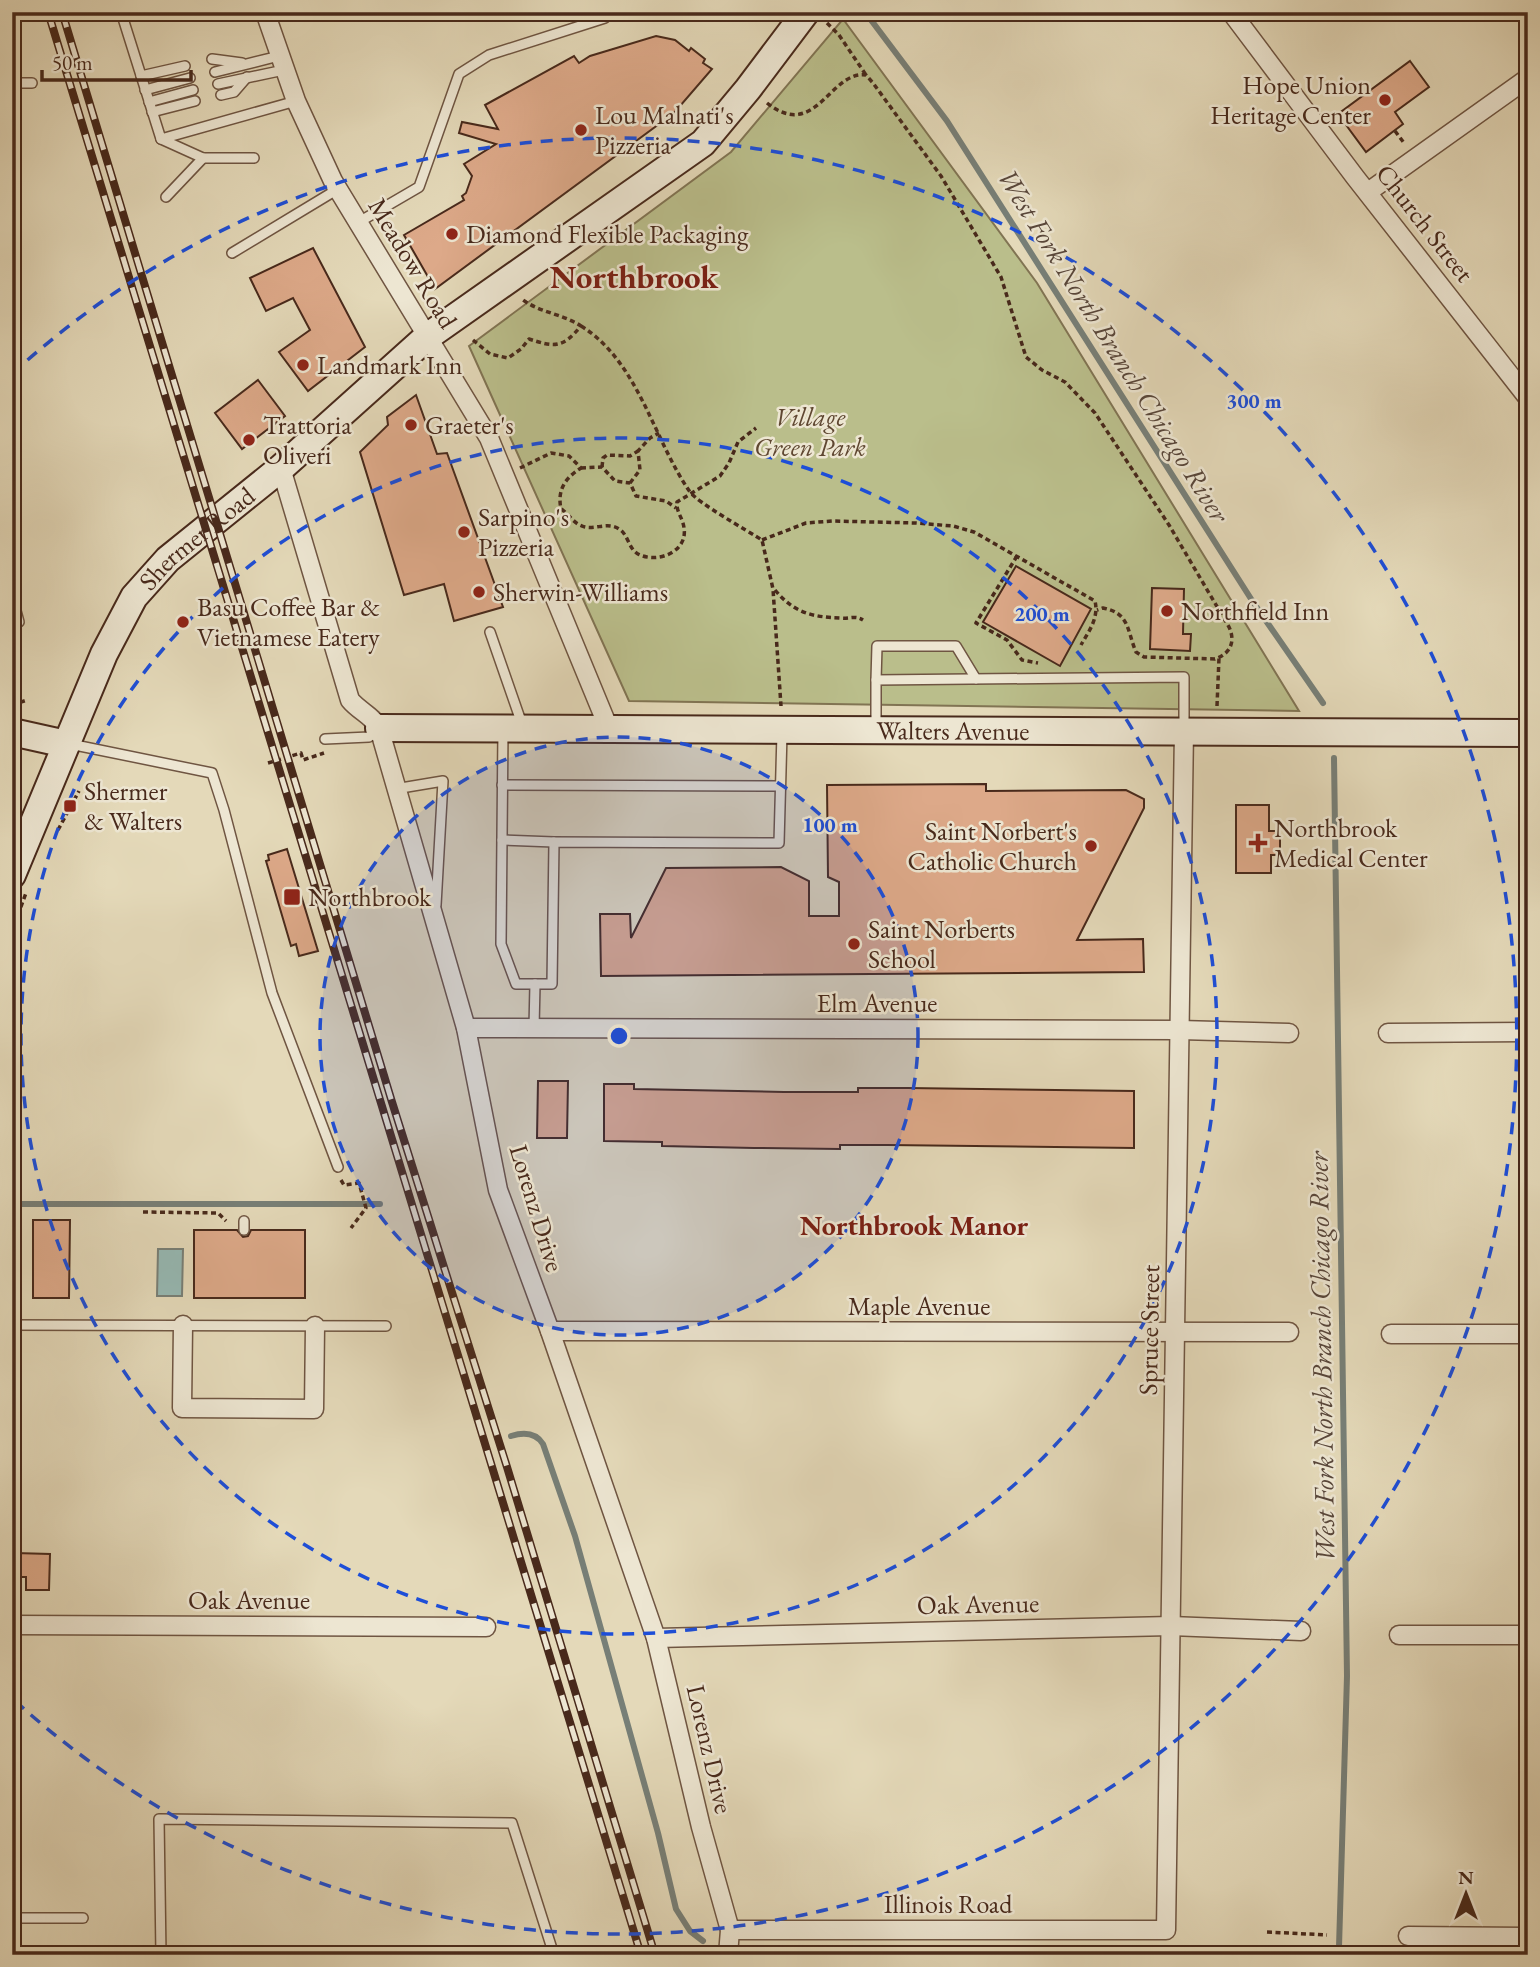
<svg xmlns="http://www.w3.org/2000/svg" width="1540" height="1967" viewBox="0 0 1540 1967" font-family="'EB Garamond',serif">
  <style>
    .green { fill: #babe8b; stroke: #817453; stroke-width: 2 }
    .water { fill: #96b9b4; stroke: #777f77; stroke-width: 2 }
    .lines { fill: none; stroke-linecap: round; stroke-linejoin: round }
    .stream { stroke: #777f77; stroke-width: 6 }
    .building { fill: #dda989; stroke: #48291b; stroke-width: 2 }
    .lane-casing { stroke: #6f5542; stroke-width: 12 }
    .street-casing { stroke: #6f5542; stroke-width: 21 }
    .secondary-casing { stroke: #48291b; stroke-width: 30 }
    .path { stroke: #48291b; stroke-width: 3.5; stroke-dasharray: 5 3.5; stroke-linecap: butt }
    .lane { stroke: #ede6d2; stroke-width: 9 }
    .street { stroke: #ede6d2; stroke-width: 18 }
    .secondary { stroke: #ede6d2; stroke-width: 26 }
    .rail-casing { stroke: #48291b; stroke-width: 8 }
    .rail { stroke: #ede6d2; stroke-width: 5; stroke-dasharray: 16; stroke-linecap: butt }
    .ring { fill: none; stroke: #1d4ed8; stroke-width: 3.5; stroke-dasharray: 12 9 }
    .poi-dot { fill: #8f2418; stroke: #ede6d2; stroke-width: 2.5 }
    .labels { text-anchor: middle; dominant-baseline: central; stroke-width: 5; stroke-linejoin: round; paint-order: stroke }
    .poi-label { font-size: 26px; fill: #48291b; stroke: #ede6d2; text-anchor: start }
    .street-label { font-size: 26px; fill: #48291b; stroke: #ede6d2 }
    .park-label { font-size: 26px; font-style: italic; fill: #5f4731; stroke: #ede6d2 }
    .water-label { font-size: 28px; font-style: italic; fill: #58463a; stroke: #ede6d2 }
    .neighbourhood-label { font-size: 28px; font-weight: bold; fill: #7a1f14; stroke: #ede6d2 }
    .district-label { font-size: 33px; font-weight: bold; fill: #7a1f14; stroke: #ede6d2 }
    .centre { fill: #1d4ed8; stroke: #ede6d2; stroke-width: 3.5 }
    .ring-label { font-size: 21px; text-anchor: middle; font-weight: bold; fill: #1d4ed8; stroke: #ede6d2; stroke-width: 5; stroke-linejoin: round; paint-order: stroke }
  </style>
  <rect width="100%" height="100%" fill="#e4d9b9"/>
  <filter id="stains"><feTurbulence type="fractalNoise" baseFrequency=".00286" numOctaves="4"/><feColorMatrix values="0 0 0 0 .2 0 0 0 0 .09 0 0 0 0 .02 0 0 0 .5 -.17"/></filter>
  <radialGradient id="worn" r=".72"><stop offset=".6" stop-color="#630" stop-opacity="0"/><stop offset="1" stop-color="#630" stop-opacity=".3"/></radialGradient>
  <path class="green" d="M843,19L1037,283L1299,711L629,701L469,346L731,152Z"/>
  <path class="water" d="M158,1249H183L182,1296H157Z"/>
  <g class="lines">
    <g class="stream">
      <path d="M865,12L947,121L1253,602L1323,703"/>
      <path d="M1334,758L1347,1676L1339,1947L1341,1955"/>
      <path d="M12,1204H380"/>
      <path d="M511,1436C524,1432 536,1433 543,1444L575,1536L658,1833L676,1909L690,1931L703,1941"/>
    </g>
  </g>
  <g class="building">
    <path d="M656,36L675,40L689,51L691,48L705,59L703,63L712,69L674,113L435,289L404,235L464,200L462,196L466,193L472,176L464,164L496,144L459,133L462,122L498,129L485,105L574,56L579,63L590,56Z"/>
    <path d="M1410,61L1429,87L1395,112L1403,124L1366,152L1338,114Z"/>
    <path d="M313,248L365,347L308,391L279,352L310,330L293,298L266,311L250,278Z"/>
    <path d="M258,380L285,416L242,449L215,413Z"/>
    <path d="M416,395L437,454L447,453L503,607L454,621L444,584L404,595L360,452L388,425L387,417Z"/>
    <path d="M1016,566L1091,609L1060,666L983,622Z"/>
    <path d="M1152,588L1184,589L1183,634H1191L1190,651L1150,649Z"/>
    <path d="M986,784V791L1126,790L1144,799V808L1077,940L1143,939L1144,972L601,976L600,914H630L631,938L666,868L781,867L809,881V916H839V882L828,877L827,785Z"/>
    <path d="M1236,805H1269V831H1280V855H1271V873H1236Z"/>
    <path d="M287,849L318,951L299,956L296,944L291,946L266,861L269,860L268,855Z"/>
    <path d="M538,1081H568L567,1138H537Z"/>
    <path d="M604,1084H634V1089L784,1092H858V1088H908L1134,1091V1148L888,1145H840V1149L754,1148L662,1146V1142L604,1141Z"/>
    <path d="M33,1220H70L69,1298H33Z"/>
    <path d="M194,1230H237L243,1237L248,1236L251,1230H305V1298H194Z"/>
    <path d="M15,1553L50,1554L49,1590H26V1577H19V1570H15Z"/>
  </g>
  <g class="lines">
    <defs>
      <g id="lane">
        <path d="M121,12L161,139L296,101"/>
        <path d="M212,59L242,63"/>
        <path d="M215,72L279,56"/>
        <path d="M141,76L185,66"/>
        <path d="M12,83H32"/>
        <path d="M218,84L284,70"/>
        <path d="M145,90L190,78"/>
        <path d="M221,95L234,92L247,77"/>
        <path d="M149,102L193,90"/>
        <path d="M152,112L195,101"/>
        <path d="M161,139L203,158H254"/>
        <path d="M166,197L203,158"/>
        <path d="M359,222L419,187L459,74L489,55L605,18L603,12"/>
        <path d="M232,253L338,189"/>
        <path d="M12,596L19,622"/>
        <path d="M490,632L523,727"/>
        <path d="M876,680L877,646H956L976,679"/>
        <path d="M876,729V680L1184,677V728"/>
        <path d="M503,730L501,944L516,984H552L554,842L779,843L782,733"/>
        <path d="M325,739L369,737L376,731"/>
        <path d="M70,744L212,773L224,810L272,993L338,1167"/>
        <path d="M502,785L780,786"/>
        <path d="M395,789L443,781L436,905"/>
        <path d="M502,840L554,842"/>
        <path d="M534,1028L535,984"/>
        <path d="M244,1221V1230"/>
        <path d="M12,1325L386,1326"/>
        <path d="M12,1918H83"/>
        <path d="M161,1955L159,1819L512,1823L554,1955"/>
      </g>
      <g id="street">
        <path d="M265,12L296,101L333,181L489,438L609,729"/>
        <path d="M1231,12L1355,177L1528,398"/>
        <path d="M1368,192L1528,78"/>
        <path d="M281,468L350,700C359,711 373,716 379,728L466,1028L498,1190L550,1331L656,1638L701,1827L730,1930L728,1955"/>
        <path d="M466,1028L1180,1030L1289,1033"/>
        <path d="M1388,1033L1528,1032"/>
        <path d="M183,1325L182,1408L314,1409L315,1326"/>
        <path d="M550,1331L1289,1332"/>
        <path d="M1391,1334H1528"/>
        <path d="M12,1625L486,1627"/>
        <path d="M1399,1635H1528"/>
        <path d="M656,1638L1171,1626L1301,1631"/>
        <path d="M730,1930H1166L1184,730"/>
        <path d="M1408,1936L1528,1937"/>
      </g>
      <g id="secondary">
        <path id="s1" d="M379,728L1528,733"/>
        <path d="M12,732L66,744"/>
        <path id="s2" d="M12,875L104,654L134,597L168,559L281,468L427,337L703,143L748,89L806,12"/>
      </g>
    </defs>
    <use href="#lane" class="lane-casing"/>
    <use href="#street" class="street-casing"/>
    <use href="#secondary" class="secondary-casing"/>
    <g class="path">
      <path d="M827,23L839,35L866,75"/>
      <path d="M767,103C816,142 830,70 866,75L873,83L941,176L1001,277L1026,357L1042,370L1065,382L1095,413L1169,525L1229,627C1236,642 1230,654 1215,659L1144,657L1136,652C1127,631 1130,613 1103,608L1097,610"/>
      <path d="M1395,131L1404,143"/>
      <path d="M581,326C639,362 653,439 690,492C698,503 748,531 762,540L773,589L781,706"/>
      <path d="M473,340L490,354L508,358L521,349L529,339C554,347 562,349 581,326C563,314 541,313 523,300"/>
      <path d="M602,467L603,458L607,455L630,456L638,451"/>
      <path d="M520,468L551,453L569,456L581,468C565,478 557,490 561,509C569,514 573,523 582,526C594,531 607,521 619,529C628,534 628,548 638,554C657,564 688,552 684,528C683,518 676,512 677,502L720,476L729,463L738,442L756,428"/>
      <path d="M581,468L602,467L615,481L630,483L636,496L666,501L676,508"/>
      <path d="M630,483L640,470L638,451L650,438L659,433"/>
      <path d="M762,540L806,523L832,521L916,523L953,526L974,532L1095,601C1099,618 1089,631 1081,645"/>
      <path d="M1017,556L976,623L1007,640L1022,660L1038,663"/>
      <path d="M775,590C794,613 812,617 841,618C850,619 855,615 863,620"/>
      <path d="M12,705L27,700"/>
      <path d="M1217,706L1219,658"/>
      <path d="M268,763L301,753L303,760L324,753"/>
      <path d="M58,830L79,791"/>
      <path d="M12,931L26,893"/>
      <path d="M341,1180L344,1185L359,1183L366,1208L351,1228"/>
      <path d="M143,1212L218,1213L226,1221"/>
      <path d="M1267,1932L1327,1935"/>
    </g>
    <use href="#lane" class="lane"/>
    <use href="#street" class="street"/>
    <use href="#secondary" class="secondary"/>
    <defs>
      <g id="rail">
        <path d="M48,12L641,1955"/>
        <path d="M62,12L392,1102L507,1467L655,1955"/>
      </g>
    </defs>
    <use href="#rail" class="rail-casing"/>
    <use href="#rail" class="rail"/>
  </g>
  <circle cx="619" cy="1036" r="299" fill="#1d4ed8" fill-opacity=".12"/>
  <g class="ring">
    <circle cx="619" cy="1036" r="299"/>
    <circle cx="619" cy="1036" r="598"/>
    <path d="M12 374A898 898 0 1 1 12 1698"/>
  </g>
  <g class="poi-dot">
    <circle cx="1385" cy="100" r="7"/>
    <circle cx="581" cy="130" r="7"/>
    <circle cx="452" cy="234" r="7"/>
    <circle cx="303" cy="365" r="7"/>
    <circle cx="411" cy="425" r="7"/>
    <circle cx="249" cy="440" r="7"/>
    <circle cx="464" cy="532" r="7"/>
    <circle cx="479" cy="592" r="7"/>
    <circle cx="1167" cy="611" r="7"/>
    <circle cx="183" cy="622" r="7"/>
    <rect x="63" y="799" width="14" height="14" rx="3.5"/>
    <path d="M1254.5 832.5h7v7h7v7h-7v7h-7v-7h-7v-7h7z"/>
    <circle cx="1091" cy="846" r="7"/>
    <rect x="283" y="888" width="18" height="18" rx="3.5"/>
    <circle cx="854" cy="944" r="7"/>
  </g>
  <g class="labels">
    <g class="poi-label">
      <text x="1371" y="85" text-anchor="end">Hope Union<tspan x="1371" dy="30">Heritage Center</tspan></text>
      <text x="595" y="115">Lou Malnati's<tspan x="595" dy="30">Pizzeria</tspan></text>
      <text x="466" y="234">Diamond Flexible Packaging</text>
      <text x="317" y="365">Landmark Inn</text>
      <text x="263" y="425">Trattoria<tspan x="263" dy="30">Oliveri</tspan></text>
      <text x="425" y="425">Graeter's</text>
      <text x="478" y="517">Sarpino's<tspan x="478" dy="30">Pizzeria</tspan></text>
      <text x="493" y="592">Sherwin-Williams</text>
      <text x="197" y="607">Basu Coffee Bar &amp;<tspan x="197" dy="30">Vietnamese Eatery</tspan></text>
      <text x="1181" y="611">Northfield Inn</text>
      <text x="84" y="791">Shermer<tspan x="84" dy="30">&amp; Walters</tspan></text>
      <text x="1274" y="828">Northbrook<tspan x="1274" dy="30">Medical Center</tspan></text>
      <text x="1077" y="831" text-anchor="end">Saint Norbert's<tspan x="1077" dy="30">Catholic Church</tspan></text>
      <text x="308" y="897">Northbrook</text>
      <text x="868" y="929">Saint Norberts<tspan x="868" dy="30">School</tspan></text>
    </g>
    <g class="street-label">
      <text transform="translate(1425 223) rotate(52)">Church Street</text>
      <text transform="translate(413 263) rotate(59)">Meadow Road</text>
      <text stroke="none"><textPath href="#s2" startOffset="390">Shermer Road</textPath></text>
      <text stroke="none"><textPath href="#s1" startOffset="574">Walters Avenue</textPath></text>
      <text x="877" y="1003">Elm Avenue</text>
      <text transform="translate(537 1208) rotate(73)">Lorenz Drive</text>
      <text x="919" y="1306">Maple Avenue</text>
      <text transform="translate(1149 1330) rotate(-89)">Spruce Street</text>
      <text x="249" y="1600">Oak Avenue</text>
      <text transform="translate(978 1604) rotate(-1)">Oak Avenue</text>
      <text transform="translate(710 1749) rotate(77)">Lorenz Drive</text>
      <text x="948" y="1904">Illinois Road</text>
    </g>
    <g class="park-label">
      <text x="810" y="417">Village<tspan x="810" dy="30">Green Park</tspan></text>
    </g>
    <g class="water-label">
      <text transform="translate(1114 345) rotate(58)">West Fork North Branch Chicago River</text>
      <text transform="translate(1321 1357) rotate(-91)">West Fork North Branch Chicago River</text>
    </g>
    <g class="neighbourhood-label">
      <text x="914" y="1225">Northbrook Manor</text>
    </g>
    <g class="district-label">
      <text x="634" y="276">Northbrook</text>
    </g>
  </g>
  <circle cx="619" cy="1036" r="10" class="centre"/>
  <g class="ring-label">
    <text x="1254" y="408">300 m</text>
    <text x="1042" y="621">200 m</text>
    <text x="830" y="832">100 m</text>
  </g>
  <rect width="1540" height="1967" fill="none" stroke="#e4d9b9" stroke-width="42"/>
  <rect x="14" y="14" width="1512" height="1939" fill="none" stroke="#48291b" stroke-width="3.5"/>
  <rect x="21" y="21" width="1498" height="1925" fill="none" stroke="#48291b" stroke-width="2"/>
  <g transform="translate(1466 1894)" stroke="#ede6d2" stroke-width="5" paint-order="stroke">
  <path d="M0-5L12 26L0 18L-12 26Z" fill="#48291b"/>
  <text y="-10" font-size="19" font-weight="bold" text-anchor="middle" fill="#48291b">N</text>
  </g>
  <path d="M42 70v10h149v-10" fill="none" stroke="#48291b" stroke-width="3.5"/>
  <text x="52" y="70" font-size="21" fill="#48291b" stroke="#ede6d2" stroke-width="5" paint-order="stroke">50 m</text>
  <rect width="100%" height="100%" filter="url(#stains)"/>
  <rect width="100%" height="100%" fill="url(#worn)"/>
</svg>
